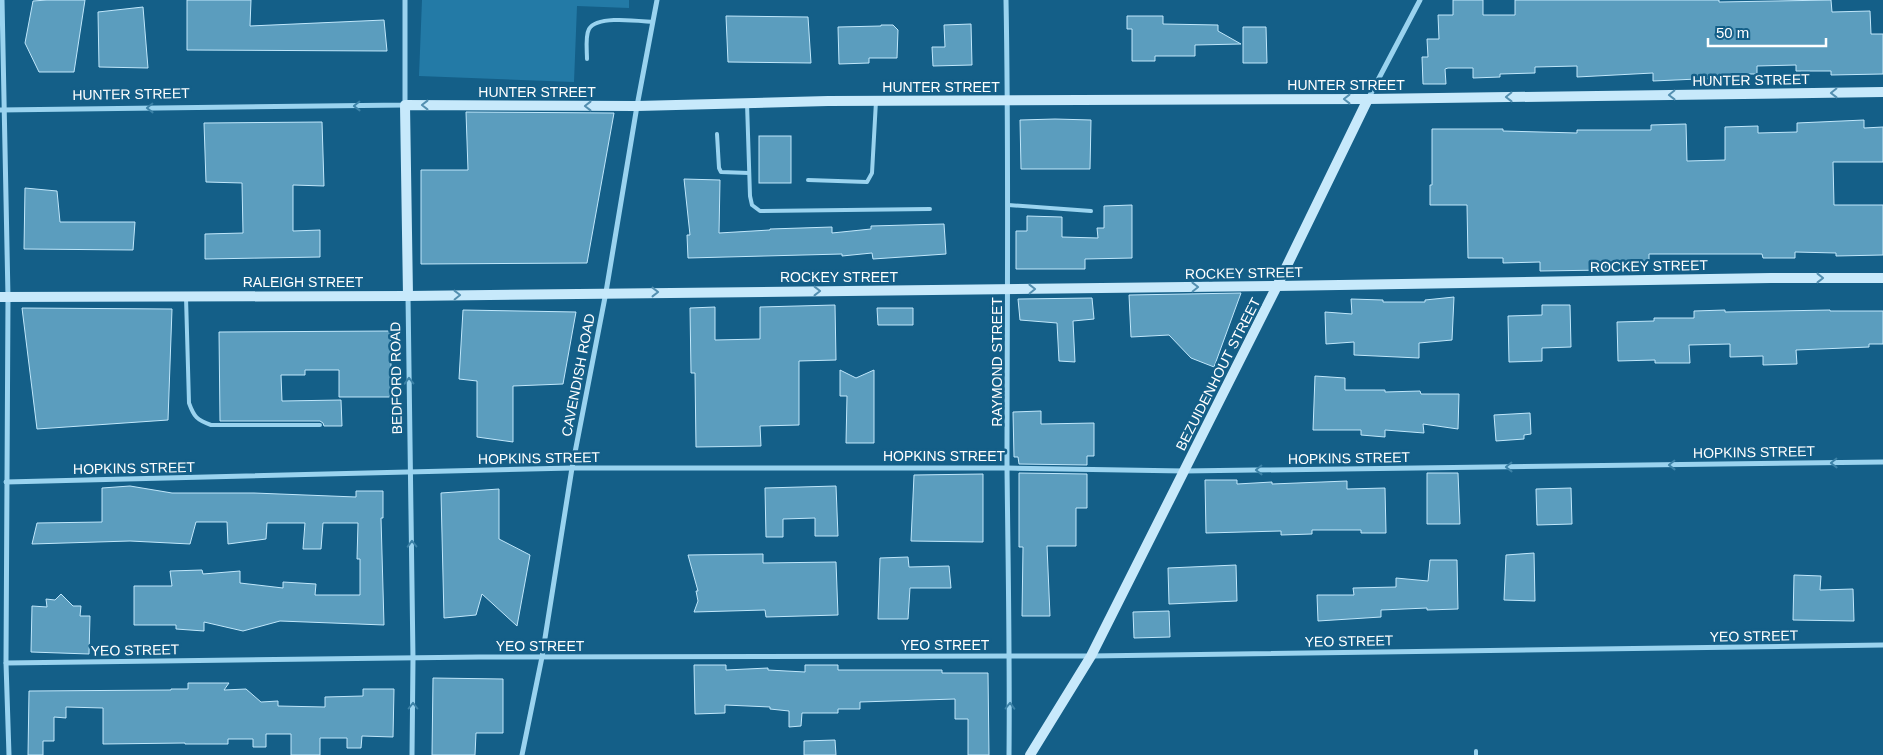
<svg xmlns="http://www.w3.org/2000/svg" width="1883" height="755" viewBox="0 0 1883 755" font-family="Arial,sans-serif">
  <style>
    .green { fill: #237aa6 }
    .building { fill: #5b9dbe; stroke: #c0e7fb }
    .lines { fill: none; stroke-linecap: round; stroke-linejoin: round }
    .lane { stroke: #9ad3ef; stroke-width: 4 }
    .street { stroke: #9ad3ef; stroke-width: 5 }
    .secondary { stroke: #c7e9fb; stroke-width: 10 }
    .oneway { stroke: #538fb0 }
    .oneway2 { stroke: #3c82a7 }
    .labels { text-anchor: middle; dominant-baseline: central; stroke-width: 5; stroke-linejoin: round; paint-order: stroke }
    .street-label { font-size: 14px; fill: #fff; stroke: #145f88 }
  </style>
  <rect width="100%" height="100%" fill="#145f88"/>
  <path class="green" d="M422,0H629V8L577,6L574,82L419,76Z"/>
  <g class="building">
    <path d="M47,0H85L74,72H39L25,43L33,1Z"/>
    <path d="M187,0H251L250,26L384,20L387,51L187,50Z"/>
    <path d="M1453,0H1483V15H1515V0H1719V2L1831,0L1832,12L1870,11L1871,34H1883V74L1831,75V71H1796V65L1757,66V74H1720V78L1653,81V73L1577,77V66L1535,67V73L1500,74V77L1473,78V68H1448L1445,69L1446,84H1423L1422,57H1428L1427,39H1439L1438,15H1453Z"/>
    <path d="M143,7L148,68L99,67L98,12Z"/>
    <path d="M726,16L808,17L811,63L728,62Z"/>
    <path d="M1127,16H1163V24L1218,25V31L1241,44L1195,45V56H1155V61H1132V29H1127Z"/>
    <path d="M971,24L972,65L933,66L932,47H945L944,25Z"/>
    <path d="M881,25H893L898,30L897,58H869V63L839,64L838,27L881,26Z"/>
    <path d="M1243,27H1266L1267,63H1243Z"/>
    <path d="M466,112L614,113L587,263L421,264V170H468Z"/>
    <path d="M1055,119L1091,120L1090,169H1021L1020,120Z"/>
    <path d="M1864,120V128L1883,127V162H1833L1834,205H1883V255L1836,256V253L1795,252V258H1763L1762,254H1649V263H1606V270L1540,271V262L1503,263V258H1468L1467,205H1430V185H1432V129H1503V131L1577,133V130H1651V125L1686,124L1687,161L1725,160V127L1758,126V133L1797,132V123Z"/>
    <path d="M322,122L324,186L293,185V231L320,230V257L205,259V234L243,233L242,183L206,182L204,123Z"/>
    <rect x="759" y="136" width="32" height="47"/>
    <path d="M684,179L720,180L719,233L770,230V229L832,227V233L871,229V226L944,224L946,254L873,259L872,253L842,256V254L688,258L687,235H690Z"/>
    <path d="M25,188L57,191L60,222H135L133,250L24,249Z"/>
    <path d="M1132,205V258L1085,259V269H1016V231H1027V216L1062,217V237L1098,238L1097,228H1104V206Z"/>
    <path d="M1241,293L1214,367L1191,358L1169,335L1131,337L1129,295Z"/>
    <path d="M1454,297L1452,340L1419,343V358L1354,355V342L1326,344L1325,312L1352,314L1351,299L1383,300V302H1425V300Z"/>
    <path d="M1092,298L1094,319L1073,321L1075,362L1059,361L1057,323L1020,320L1018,299Z"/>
    <path d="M835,305L836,360L799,361V425L760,426L761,446L696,447L695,373H691L690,308L715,307V340L760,339V307Z"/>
    <path d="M1542,305H1570L1571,347L1542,348V361L1509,362L1508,316L1542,315Z"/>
    <path d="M22,308L172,309L168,420L37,429Z"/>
    <path d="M877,308H913V325H878Z"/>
    <path d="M463,310L576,312L563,384L513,386V442L477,437V381L459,379Z"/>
    <path d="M1725,310V312L1830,310V311H1883V344H1869V347L1796,350L1797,364L1763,365V356L1730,357V344L1689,345L1690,363H1655V360L1618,361L1617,322L1654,321V318H1694V311Z"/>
    <path d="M391,331V397H339V370H305V375H281L282,401L341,400L342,426H324L323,423L320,421H220L219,332Z"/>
    <path d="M840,370L856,378L874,370V443H846L847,396H840Z"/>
    <path d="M1315,376L1345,378V390H1385V392L1420,391L1421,394H1459L1458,429L1423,424L1424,433L1385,430V437L1361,435V430H1313Z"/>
    <path d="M1041,411V424L1094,423V456H1087V465L1019,464L1018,457H1014L1013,412Z"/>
    <path d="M1530,413L1531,434L1524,435V439L1496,441L1494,415Z"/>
    <path d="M1019,473L1087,474V508H1076V546H1047L1050,616H1022L1023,547H1019Z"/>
    <path d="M1427,473H1458L1460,524H1427Z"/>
    <path d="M983,474V542L911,541L914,475Z"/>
    <path d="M1205,480H1237V484L1272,482V484L1347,481V489L1385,488L1386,533H1361V530H1312V534L1281,535V531L1206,533Z"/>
    <path d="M130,486L172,493H254L356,497V491H383V518H381L384,625L280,621L243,631L204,622V631L176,629V625H134V586H172L170,571L202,570L203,574L240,571V583L283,588V582L316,584L315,595H360V559H357L358,523H323L321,549H303L305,523H267L266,539L228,544L227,522H196L190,544L130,541L32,544L37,523L102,522V488Z"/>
    <path d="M836,486L838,536H815V518L783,519V537H766L765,488Z"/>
    <path d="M1571,488L1572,524L1537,525L1536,489Z"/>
    <path d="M499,489V539L530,555L517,626L482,594L476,615L444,618L441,493Z"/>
    <path d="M1534,553L1535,601L1504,600L1506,555Z"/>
    <path d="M763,554V563L836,562L838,615L766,617L765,610L694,612L698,601L696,591H698L688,555Z"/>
    <path d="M908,557L909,567L949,566L951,588H910L908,619H878L880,558Z"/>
    <path d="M1430,560H1457L1458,609L1427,610V608L1381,610V617L1318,621L1317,595H1354L1353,588L1396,587V578L1428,581Z"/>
    <path d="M1236,565L1237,601L1169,604L1168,568Z"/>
    <path d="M1794,575L1821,576L1820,590L1853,589L1854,621L1793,620Z"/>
    <path d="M61,594L73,606H81L80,616H90L89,654L31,652L32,606L47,607L46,599L55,600Z"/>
    <path d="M1169,611L1170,637L1134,638L1133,612Z"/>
    <path d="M694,665H726V670L768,668V670L805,672V665H838V670H942V673H988L989,755H968V719H955V699L860,702V709H838V713H802L801,726L789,727V711L770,709V707L725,705V713L695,714Z"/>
    <path d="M433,678L503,679V733H476L475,755H432Z"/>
    <path d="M188,683H229L224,690L246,689L261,702L278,701V706L325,707V697L363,696V689H394L393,737L362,736L361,748H347V738H320V755H291V734H266V747H253V739H228V744H185V743L103,744V708L66,707V718L54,717V741H43V755H28L29,691L171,690V689H188Z"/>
    <path d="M835,740L836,755H804V741Z"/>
  </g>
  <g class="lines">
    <g class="lane">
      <path d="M587,59C587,51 585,36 589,29C597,15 639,21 653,22"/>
      <path d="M747,103L750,196L752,205L760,211L930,209"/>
      <path d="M717,134L719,168L721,172L749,173"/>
      <path d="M808,180L867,182L872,173L876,101"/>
      <path d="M1008,205L1091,211"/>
      <path d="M186,297L189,403C194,417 197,420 211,425H320"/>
      <path d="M1476,755V751"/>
    </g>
    <g class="street">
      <path d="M2,0L8,297L6,663L9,755"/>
      <path d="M1006,0C1009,156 1007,311 1007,467C1008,563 1010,659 1009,755"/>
      <path d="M1368,99L1420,0"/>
      <path d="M0,110L405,105V0"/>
      <path d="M408,296L413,659L412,755"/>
      <path d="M6,482L572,468H1007L1184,471L1883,462"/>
      <path d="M6,663L479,657L1091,656L1883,645"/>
      <path d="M522,755L542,657L572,468L606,292L637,106L657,0"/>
    </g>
    <g class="secondary">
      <path d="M408,296L405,105L637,106L828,101L1368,99L1883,92"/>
      <path d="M0,297L408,296L1277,286L1771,278H1883"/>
      <path d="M1030,755L1091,656L1277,286L1368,99"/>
    </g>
  </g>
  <defs><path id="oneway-chevron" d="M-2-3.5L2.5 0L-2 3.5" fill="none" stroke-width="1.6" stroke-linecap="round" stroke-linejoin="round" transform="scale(1.25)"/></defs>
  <g class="oneway">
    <use href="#oneway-chevron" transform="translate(1834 93) rotate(179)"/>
    <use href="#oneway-chevron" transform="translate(1672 95) rotate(179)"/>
    <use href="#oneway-chevron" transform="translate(1509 97) rotate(179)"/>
    <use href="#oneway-chevron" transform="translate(1347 99) rotate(180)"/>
    <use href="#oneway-chevron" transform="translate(425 105) rotate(-180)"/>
    <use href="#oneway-chevron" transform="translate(588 106) rotate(-180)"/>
    <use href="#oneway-chevron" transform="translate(1820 278)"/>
    <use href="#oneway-chevron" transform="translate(1195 287) rotate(-1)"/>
    <use href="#oneway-chevron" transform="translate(1032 289) rotate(-1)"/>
    <use href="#oneway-chevron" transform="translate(817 291)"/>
    <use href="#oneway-chevron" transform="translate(655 292)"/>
    <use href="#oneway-chevron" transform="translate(457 295) rotate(-1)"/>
  </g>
  <g class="oneway2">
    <use href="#oneway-chevron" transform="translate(357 106) rotate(179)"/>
    <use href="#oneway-chevron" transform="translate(150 108) rotate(179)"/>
    <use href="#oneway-chevron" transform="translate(409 381) rotate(-91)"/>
    <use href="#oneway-chevron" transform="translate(1834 463) rotate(179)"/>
    <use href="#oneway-chevron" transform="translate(1672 465) rotate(179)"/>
    <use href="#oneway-chevron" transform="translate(1509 467) rotate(179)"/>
    <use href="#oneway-chevron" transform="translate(1259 470) rotate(179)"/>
    <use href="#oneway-chevron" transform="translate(412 544) rotate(-91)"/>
    <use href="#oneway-chevron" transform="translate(413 706) rotate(-90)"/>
    <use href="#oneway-chevron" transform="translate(1010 706) rotate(-89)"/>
  </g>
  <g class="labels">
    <g class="street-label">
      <text transform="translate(1751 80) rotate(-1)">HUNTER STREET</text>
      <text x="1346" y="85">HUNTER STREET</text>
      <text x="941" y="87">HUNTER STREET</text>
      <text x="537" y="92">HUNTER STREET</text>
      <text transform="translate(131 94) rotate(-1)">HUNTER STREET</text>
      <text transform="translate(1649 266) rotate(-1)">ROCKEY STREET</text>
      <text transform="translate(1244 273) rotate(-1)">ROCKEY STREET</text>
      <text x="839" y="277">ROCKEY STREET</text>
      <text x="303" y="282">RALEIGH STREET</text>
      <text transform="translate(997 362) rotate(-90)">RAYMOND STREET</text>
      <text transform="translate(1218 374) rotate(-63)">BEZUIDENHOUT STREET</text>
      <text transform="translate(578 375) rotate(-79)">CAVENDISH ROAD</text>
      <text transform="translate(396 378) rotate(-91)">BEDFORD ROAD</text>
      <text transform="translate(1754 452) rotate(-1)">HOPKINS STREET</text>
      <text x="944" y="456">HOPKINS STREET</text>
      <text transform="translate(539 458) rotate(-1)">HOPKINS STREET</text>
      <text transform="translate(1349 458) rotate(-1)">HOPKINS STREET</text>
      <text transform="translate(134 468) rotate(-1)">HOPKINS STREET</text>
      <text transform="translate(1754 636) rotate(-1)">YEO STREET</text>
      <text transform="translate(1349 641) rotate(-1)">YEO STREET</text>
      <text x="945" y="645">YEO STREET</text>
      <text x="540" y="646">YEO STREET</text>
      <text transform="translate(135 650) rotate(-1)">YEO STREET</text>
    </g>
  </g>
  <path d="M1708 38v8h118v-8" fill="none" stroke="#ffffff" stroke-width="2.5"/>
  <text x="1716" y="38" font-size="15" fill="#ffffff" stroke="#145f88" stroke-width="4" paint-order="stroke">50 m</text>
</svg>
